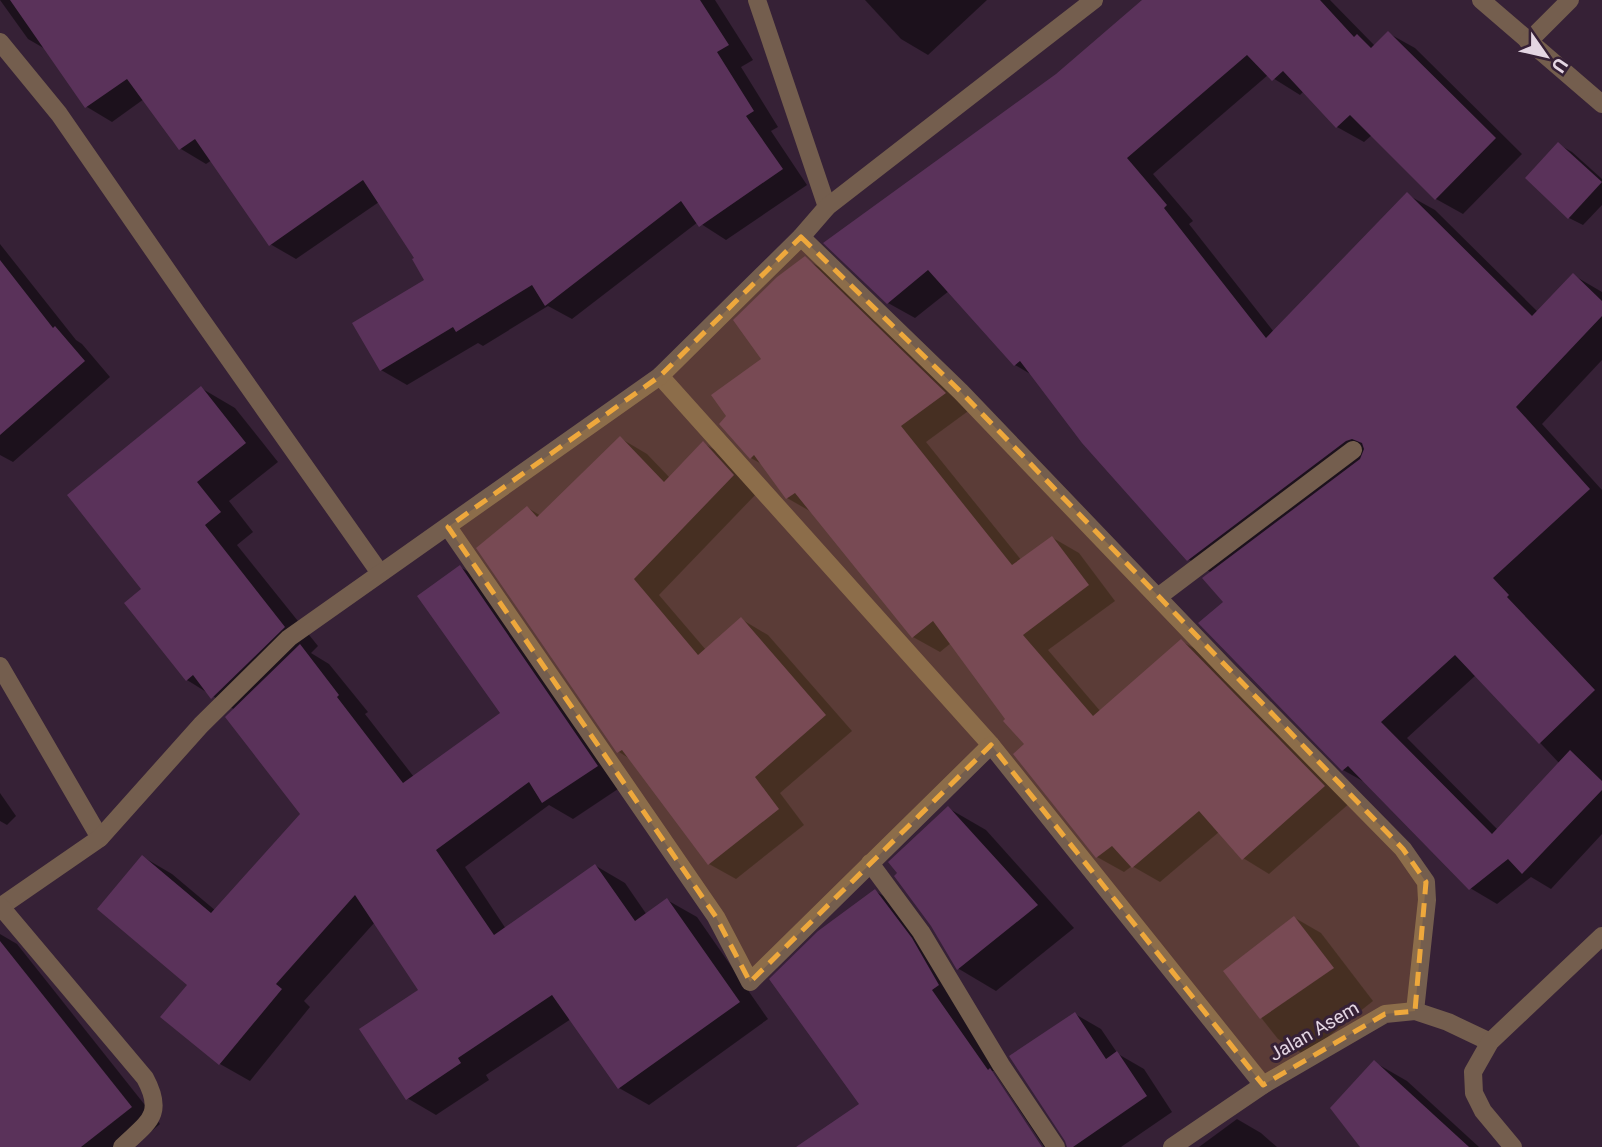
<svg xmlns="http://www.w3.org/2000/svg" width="1602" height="1147" viewBox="0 0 1602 1147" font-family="Roboto,sans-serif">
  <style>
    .shadow { fill: #0007; fill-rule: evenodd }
    .building { fill: #5a325a }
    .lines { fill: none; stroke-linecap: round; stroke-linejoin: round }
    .minor { stroke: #745e4e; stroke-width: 18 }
    .marked { fill: #eea83c; fill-opacity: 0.2; stroke: #eea83c; stroke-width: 5; stroke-dasharray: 14 9; stroke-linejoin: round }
    .labels { text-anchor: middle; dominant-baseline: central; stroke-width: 6; stroke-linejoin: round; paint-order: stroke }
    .street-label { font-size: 19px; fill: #e4d6e3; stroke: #362136 }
  </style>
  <rect width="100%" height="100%" fill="#362136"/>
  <g class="shadow">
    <path d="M0,0H715L753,60L741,67L778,127L771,131L807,185L726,240L698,222L572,319L548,306L483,346L478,343L407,385L381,370L354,323L427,280L416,259L379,202L296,259L270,244L212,160L206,164L181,149L144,99L112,122L87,107L47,50L28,39Z"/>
    <path d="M865,0H987L928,55L901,39Z"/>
    <path d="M1144,0H1330L1375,46L1388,33L1415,48L1522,154L1463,214L1436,199L1372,135L1364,142L1337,127L1304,91L1300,95L1268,75L1153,174L1193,221L1189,224L1274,332L1408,195L1435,210L1538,312L1573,275L1602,292V360L1542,424L1602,490V834L1551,889L1531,877L1497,904L1470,888L1368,784L1343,770L1226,602L1212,573L1188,559L1032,375L1015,365L949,291L915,318L888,303L1057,75ZM1476,675L1560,764L1498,830L1407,738Z"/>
    <path d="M1558,144L1572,152L1602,179V205L1583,225L1569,218L1527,178Z"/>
    <path d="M0,244L76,340L82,344L110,377L13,462L0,455Z"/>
    <path d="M805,259L832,274L971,409L926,442L1022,561L1053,538L1079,553L1115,601L1048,650L1101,712L1181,641L1208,656L1351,802L1269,874L1243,858L1219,832L1160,882L1132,866L1124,872L1097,857L1015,754L1027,745L951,643L940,652L913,637L815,514L787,498L763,465L751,458L764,359Z"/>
    <path d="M201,388L235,408L278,462L229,501L253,532L237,545L318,646L311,653L329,664L368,712L365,714L414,777L502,713L460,567L490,584L627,783L573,819L549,805L465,867L506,929L596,866L625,883L647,915L667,900L697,917L768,1019L649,1105L619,1088L571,1019L486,1075L489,1080L436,1115L407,1098L421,991L375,922L304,1001L310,1007L250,1081L220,1064L163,1016L189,984L143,857L172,874L216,911L302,814L235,710L187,680L144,590Z"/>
    <path d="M620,438L647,454L670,478L703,443L730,459L759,491L659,595L706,650L741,619L768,635L852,731L780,793L804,825L736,879L709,864L630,759L619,752L528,508L541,516Z"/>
    <path d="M0,793L16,816L7,825L0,821Z"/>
    <path d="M948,808L986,830L1074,928L996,991L959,969L932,925Z"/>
    <path d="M875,891L902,907L1057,1147H1044L994,1071H989L1040,1147H846L861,1104Z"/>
    <path d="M1295,918L1321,933L1373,1001L1305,1055L1278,1039L1225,972Z"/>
    <path d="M0,934L17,944L160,1124L132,1147H0Z"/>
    <path d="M1075,1014L1101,1029L1118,1054L1144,1069L1172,1112L1121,1147H1068Z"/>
    <path d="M1374,1062L1407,1081L1479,1147H1362Z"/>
    <path d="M1237,1119L1261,1133L1277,1147H1199Z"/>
  </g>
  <g class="building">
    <path d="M10,0H700L729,45L717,52L754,111L746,116L783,169L699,227L681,201L545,306L532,285L456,332L453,327L380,371L352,323L424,280L412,259L414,258L363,180L269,246L195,139L179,150L127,79L85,108Z"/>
    <path d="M1142,0H1320L1354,37L1357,34L1371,48L1388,31L1496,138L1435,200L1350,115L1336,128L1283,71L1272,81L1247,55L1127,158L1167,205L1164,208L1266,338L1407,192L1532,316L1573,273L1602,301V316L1516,407L1590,489L1493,578L1509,595L1507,597L1595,690L1539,744L1455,655L1381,722L1492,834L1570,750L1602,781V790L1522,874L1508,859L1469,890L1348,766L1342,771L1198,623L1223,602L1202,578L1360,459L1364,449L1362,443L1352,439L1346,441L1187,561L1082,443L1020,361L1014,366L928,270L887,304L823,243L1056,74Z"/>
    <path d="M1558,142L1602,182L1568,219L1525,178Z"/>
    <path d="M805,256L946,393L901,426L1012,565L1052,536L1089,585L1023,635L1093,716L1181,639L1325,786L1242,860L1199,811L1132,868L1112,846L1096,858L1013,754L1024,744L1003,721L1005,719L933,621L912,638L795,493L786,499L754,455L750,459L719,424L726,416L711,395L761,359L733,320L777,277Z"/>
    <path d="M0,260L53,328L55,326L85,361L0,435Z"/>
    <path d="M201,386L246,443L197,482L221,512L205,525L285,627L211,699L193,675L186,681L124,603L141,589L67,495Z"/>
    <path d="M620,436L664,482L703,441L734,475L634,579L698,655L741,617L826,715L755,777L779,809L708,865L622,750L617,753L476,548L527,506L537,517Z"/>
    <path d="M460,565L598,766L542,803L529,782L436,850L494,935L595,864L635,921L667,898L740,1002L618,1089L552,995L458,1058L461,1063L406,1100L359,1029L418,990L355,895L276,984L282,989L219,1065L160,1017L187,985L97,909L142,855L211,913L300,814L225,717L300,644L339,695L337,697L403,783L500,713L417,596Z"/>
    <path d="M948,806L1038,905L957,970L931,926L894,876L897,873L888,862Z"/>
    <path d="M875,889L912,938L939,985L932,990L988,1070L990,1068L1042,1147H796L859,1104L769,979L818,931Z"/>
    <path d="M1294,916L1334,968L1260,1019L1223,971Z"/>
    <path d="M0,941L132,1107L81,1147H0Z"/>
    <path d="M1075,1012L1106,1059L1117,1051L1147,1096L1073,1147H1067L1065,1141L1009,1056Z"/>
    <path d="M1374,1060L1469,1147H1360L1330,1108Z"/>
  </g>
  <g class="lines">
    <g class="minor">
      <path d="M757,0L827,207"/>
      <path d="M1481,0L1602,104"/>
      <path d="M0,42L59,114L196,312L380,573"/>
      <path d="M1528,42L1570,0"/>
      <path d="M801,237L961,392L1231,674L1403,849L1426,882L1427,900L1415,1011"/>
      <path d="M660,376L991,745L1263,1085"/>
      <path d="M448,527L716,917L750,982L991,745"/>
      <path d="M1158,597L1353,450"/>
      <path d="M0,666L100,838"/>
      <path d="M870,863L921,932L1001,1065L1056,1147"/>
      <path d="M0,907L100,838L201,725L289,638L660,376L801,237L827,207L1094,0"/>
      <path d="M1,907L145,1078C165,1115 148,1122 122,1147"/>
      <path d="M1172,1147L1263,1085L1385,1014L1415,1011L1448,1022L1490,1042"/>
      <path d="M1513,1147L1483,1111L1474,1093L1473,1072L1490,1042L1602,936"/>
    </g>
  </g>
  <path class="marked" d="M801,237L961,392L1403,849L1426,882L1415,1011L1385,1014L1263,1085L991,745L750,982L716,917L448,527L660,376Z"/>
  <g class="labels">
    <g class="street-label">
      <text transform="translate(1314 1031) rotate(-30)">Jalan Asem</text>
    </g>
  </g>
  <g transform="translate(1546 56) rotate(124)" stroke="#362136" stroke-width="5" paint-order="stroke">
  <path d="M0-5L12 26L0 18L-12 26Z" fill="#e4d6e3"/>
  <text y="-10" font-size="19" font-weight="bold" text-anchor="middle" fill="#e4d6e3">U</text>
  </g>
</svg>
